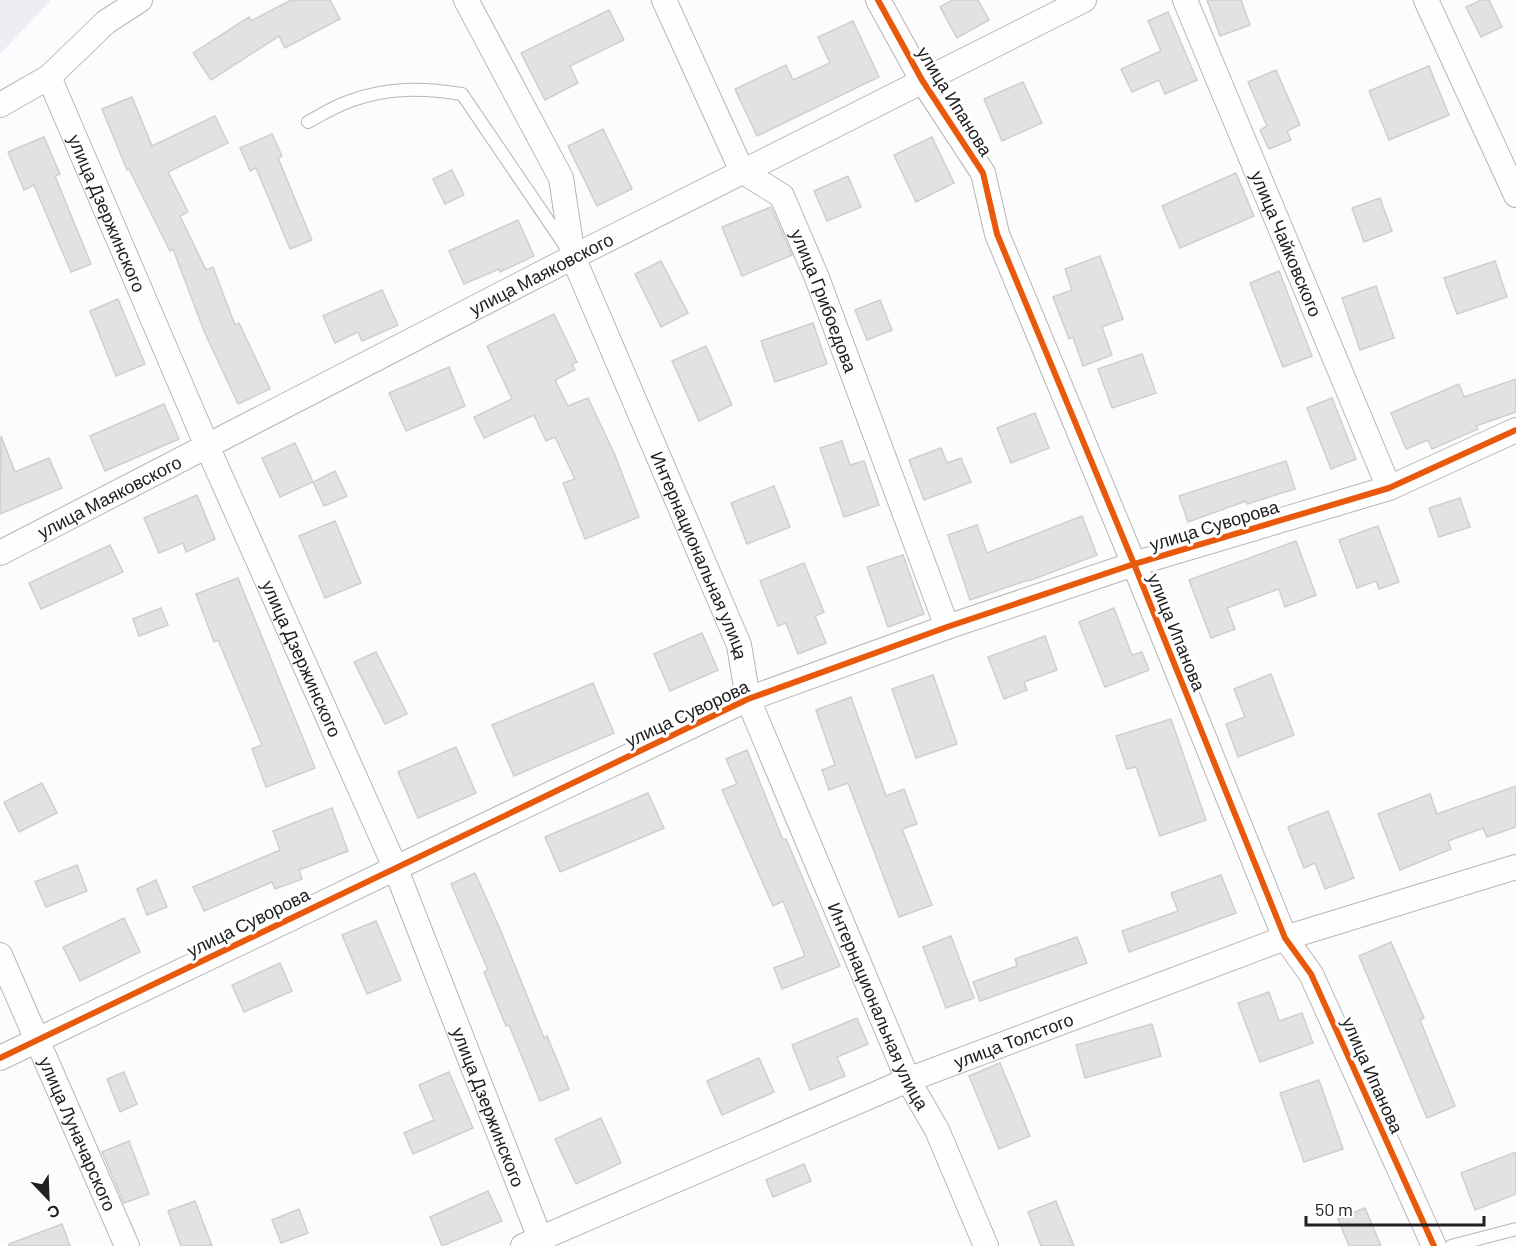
<svg xmlns="http://www.w3.org/2000/svg" width="1516" height="1246" viewBox="0 0 1516 1246" font-family="Barlow,sans-serif">
  <style>
    .built { fill: #ededf4 }
    .building { fill: #e3e2e3; stroke: #d0cfd0; stroke-width: 1.5 }
    .lines { fill: none; stroke-linecap: round; stroke-linejoin: round }
    .service-casing { stroke: #b6b5b7; stroke-width: 14 }
    .minor-casing { stroke: #b6b5b7; stroke-width: 26 }
    .service { stroke: #fffeff; stroke-width: 12 }
    .minor { stroke: #fffeff; stroke-width: 24 }
    .cycleway-casing { stroke: #fff; stroke-width: 10 }
    .cycleway { stroke: #e8590c; stroke-width: 6 }
    .labels { text-anchor: middle; dominant-baseline: central; stroke-width: 6; stroke-linejoin: round; paint-order: stroke }
    .street-label { font-size: 18px; fill: #202021; stroke: #fff }
  </style>
  <rect width="100%" height="100%" fill="#fcfbfd"/>
  <path class="built" d="M0,0H51L0,54Z"/>
  <g class="building">
    <path d="M291,0H330L340,19L285,48L279,36L211,80L193,53L249,17L251,21Z"/>
    <path d="M952,0H978L989,20L957,38L940,7Z"/>
    <path d="M1207,0H1241L1250,25L1220,36Z"/>
    <path d="M1481,0H1489L1502,27L1481,37L1466,7Z"/>
    <path d="M609,10L624,40L570,66L578,83L545,100L521,53Z"/>
    <path d="M1168,12L1197,80L1165,94L1159,80L1132,92L1121,69L1161,51L1148,21Z"/>
    <path d="M853,21L879,77L757,136L735,89L786,65L793,80L830,63L818,37Z"/>
    <path d="M1429,66L1449,115L1389,140L1369,91Z"/>
    <path d="M1276,70L1300,125L1287,131L1291,140L1269,149L1260,130L1267,126L1248,82Z"/>
    <path d="M1023,82L1042,123L1002,141L984,99Z"/>
    <path d="M132,97L152,146L215,116L228,143L168,172L188,212L180,216L206,270L213,267L235,325L239,323L270,389L238,404L204,331L173,249L170,251L129,169L127,170L102,109Z"/>
    <path d="M603,129L632,189L597,206L568,146Z"/>
    <path d="M272,134L282,156L278,158L312,240L290,249L256,168L250,171L240,148Z"/>
    <path d="M44,137L60,174L55,176L91,264L71,272L34,185L24,190L8,152Z"/>
    <path d="M932,137L954,183L916,202L894,155Z"/>
    <path d="M452,170L464,195L445,204L433,179Z"/>
    <path d="M1236,173L1254,216L1180,248L1162,206Z"/>
    <path d="M848,176L861,207L827,221L814,191Z"/>
    <path d="M1380,198L1392,231L1364,242L1352,208Z"/>
    <path d="M771,207L792,255L742,276L722,227Z"/>
    <path d="M518,220L534,256L500,272L499,269L464,284L449,251Z"/>
    <path d="M1100,256L1123,319L1102,327L1112,355L1083,366L1073,337L1069,339L1053,297L1072,290L1065,269Z"/>
    <path d="M661,261L688,313L661,327L635,274Z"/>
    <path d="M1495,261L1507,297L1457,314L1444,278Z"/>
    <path d="M1279,271L1312,356L1283,367L1250,283Z"/>
    <path d="M1376,286L1394,338L1360,350L1342,298Z"/>
    <path d="M382,290L398,325L362,341L358,332L335,343L323,316Z"/>
    <path d="M118,299L145,364L116,376L90,311Z"/>
    <path d="M880,300L892,330L867,340L855,310Z"/>
    <path d="M554,314L577,362L572,364L575,370L555,380L568,406L588,398L614,453L639,517L585,539L563,483L575,479L555,437L546,441L534,415L484,438L474,417L512,399L487,346Z"/>
    <path d="M813,323L827,364L775,382L761,341Z"/>
    <path d="M706,346L732,405L699,421L672,361Z"/>
    <path d="M1142,354L1156,393L1112,408L1098,369Z"/>
    <path d="M449,367L465,406L406,431L389,393Z"/>
    <path d="M1516,379V412L1476,426L1478,429L1432,449L1428,440L1406,449L1391,413L1459,384L1464,397Z"/>
    <path d="M1332,398L1356,459L1331,469L1307,408Z"/>
    <path d="M164,404L179,439L105,471L90,436Z"/>
    <path d="M1035,413L1049,448L1011,463L997,428Z"/>
    <path d="M1,436L15,472L49,458L62,488L0,514Z"/>
    <path d="M842,441L850,465L864,461L879,505L844,517L820,448Z"/>
    <path d="M295,443L313,482L280,497L262,458Z"/>
    <path d="M941,448L947,463L961,458L971,482L924,500L909,460Z"/>
    <path d="M1286,461L1295,489L1247,504L1246,501L1188,522L1179,496Z"/>
    <path d="M335,471L347,496L324,506L313,482Z"/>
    <path d="M774,486L790,527L747,544L731,503Z"/>
    <path d="M197,495L215,539L186,552L183,543L159,553L144,518Z"/>
    <path d="M1460,498L1470,527L1439,537L1429,508Z"/>
    <path d="M1082,516L1097,555L1029,581L1028,580L970,600L948,535L977,525L987,553Z"/>
    <path d="M335,521L361,583L325,598L299,536Z"/>
    <path d="M1378,526L1399,582L1379,589L1376,581L1357,588L1339,540Z"/>
    <path d="M1296,541L1316,595L1285,607L1279,589L1227,608L1235,629L1211,638L1189,580Z"/>
    <path d="M110,545L123,572L41,609L29,583Z"/>
    <path d="M903,555L924,614L888,627L867,567Z"/>
    <path d="M804,563L824,612L815,616L826,643L798,654L786,623L778,626L760,581Z"/>
    <path d="M238,578L315,768L266,787L252,749L262,745L218,640L214,642L196,594Z"/>
    <path d="M161,608L168,625L139,636L133,619Z"/>
    <path d="M1114,608L1132,655L1142,652L1149,670L1105,687L1079,622Z"/>
    <path d="M702,633L718,670L670,691L654,654Z"/>
    <path d="M1045,636L1057,670L1024,682L1027,690L1004,699L988,657Z"/>
    <path d="M376,652L407,714L385,724L354,662Z"/>
    <path d="M1271,674L1294,735L1238,757L1226,724L1245,717L1234,689Z"/>
    <path d="M933,675L957,744L916,758L892,689Z"/>
    <path d="M593,683L614,733L514,776L492,725Z"/>
    <path d="M851,697L886,796L904,789L917,824L902,829L932,905L899,917L848,783L829,790L822,770L835,765L816,710Z"/>
    <path d="M1171,719L1206,820L1160,836L1136,767L1127,769L1116,736Z"/>
    <path d="M456,747L476,793L418,818L398,772Z"/>
    <path d="M747,750L783,840L786,839L840,966L782,989L774,968L805,956L783,901L773,906L722,790L737,784L726,759Z"/>
    <path d="M42,783L57,813L19,832L4,802Z"/>
    <path d="M1516,786V827L1487,837L1483,828L1448,841L1451,849L1400,870L1378,814L1430,794L1437,814Z"/>
    <path d="M648,793L664,828L560,872L545,837Z"/>
    <path d="M332,808L348,851L299,870L302,879L275,889L272,882L204,911L193,887L280,850L273,831Z"/>
    <path d="M1328,811L1354,878L1325,889L1315,863L1304,868L1288,827Z"/>
    <path d="M77,865L87,891L46,907L35,882Z"/>
    <path d="M475,873L500,929L544,1038L547,1036L569,1089L540,1101L509,1025L506,1026L484,972L488,970L451,884Z"/>
    <path d="M1221,875L1236,913L1129,952L1122,931L1178,911L1171,893Z"/>
    <path d="M156,880L167,907L147,915L137,889Z"/>
    <path d="M124,918L140,952L80,981L63,947Z"/>
    <path d="M376,921L401,980L367,994L342,935Z"/>
    <path d="M951,936L974,998L946,1008L923,947Z"/>
    <path d="M1077,937L1087,963L980,1001L973,982L1017,966L1015,959Z"/>
    <path d="M1391,942L1424,1018L1420,1020L1455,1106L1427,1118L1359,956Z"/>
    <path d="M280,963L292,991L244,1012L232,985Z"/>
    <path d="M1269,992L1279,1021L1302,1013L1313,1043L1260,1062L1238,1003Z"/>
    <path d="M857,1018L868,1044L837,1057L845,1076L810,1090L792,1045Z"/>
    <path d="M1152,1024L1161,1056L1085,1078L1076,1045Z"/>
    <path d="M759,1058L774,1092L722,1115L707,1081Z"/>
    <path d="M1000,1063L1030,1136L999,1149L969,1076Z"/>
    <path d="M124,1072L137,1104L120,1112L107,1079Z"/>
    <path d="M449,1072L473,1128L413,1154L404,1133L434,1120L419,1085Z"/>
    <path d="M1319,1080L1343,1149L1304,1162L1280,1093Z"/>
    <path d="M601,1118L621,1163L576,1184L555,1139Z"/>
    <path d="M129,1141L149,1194L124,1203L102,1152Z"/>
    <path d="M1516,1152V1194L1475,1210L1461,1173Z"/>
    <path d="M804,1164L811,1181L773,1197L766,1180Z"/>
    <path d="M488,1191L502,1221L442,1246L430,1217Z"/>
    <path d="M195,1201L212,1246H181L168,1211Z"/>
    <path d="M1056,1201L1061,1214L1074,1246H1041L1028,1212Z"/>
    <path d="M1365,1208L1381,1246H1349L1338,1219Z"/>
    <path d="M299,1209L308,1233L281,1243L272,1220Z"/>
    <path d="M62,1224L70,1246H9V1244Z"/>
  </g>
  <g class="lines">
    <defs>
      <g id="service">
        <path d="M308,122C321,115 335,106 350,101C387,87 423,88 462,94L566,247"/>
        <path d="M1451,1246L1516,1229"/>
      </g>
      <g id="minor">
        <path id="s1" d="M466,0L561,178L573,257L739,645L748,699L908,1080L937,1130L986,1246"/>
        <path id="s2" d="M664,0L742,171L782,196L817,278L947,627"/>
        <path d="M878,0L922,80L983,173L997,234L1134,564L1285,938L1311,974L1434,1246"/>
        <path id="s3" d="M1185,0L1389,488"/>
        <path d="M1426,0L1516,195"/>
        <path id="s4" d="M49,77L207,446L395,867L543,1246"/>
        <path d="M0,105L49,77L106,22L140,0"/>
        <path id="s5" d="M0,553L573,257L1084,0"/>
        <path id="s6" d="M0,955L127,1246"/>
        <path d="M0,1058L748,699L947,627L1134,564L1389,488L1516,430"/>
        <path id="s7" d="M523,1246L908,1080L1285,938L1516,867"/>
      </g>
    </defs>
    <use href="#service" class="service-casing"/>
    <use href="#minor" class="minor-casing"/>
    <use href="#service" class="service"/>
    <use href="#minor" class="minor"/>
    <defs>
      <g id="cycleway">
        <path d="M878,0L922,80L983,173L997,234L1134,564L1285,938L1311,974L1434,1246"/>
        <path d="M0,1058L748,699L947,627L1134,564L1389,488L1516,430"/>
      </g>
    </defs>
    <use href="#cycleway" class="cycleway-casing"/>
    <use href="#cycleway" class="cycleway"/>
  </g>
  <g class="labels">
    <g class="street-label">
      <text transform="translate(955 101) rotate(58)">улица Ипанова</text>
      <text stroke="none"><textPath href="#s4" startOffset="148">улица Дзержинского</textPath></text>
      <text stroke="none"><textPath href="#s3" startOffset="264">улица Чайковского</textPath></text>
      <text stroke="none"><textPath href="#s5" startOffset="609">улица Маяковского</textPath></text>
      <text stroke="none"><textPath href="#s2" startOffset="348">улица Грибоедова</textPath></text>
      <text stroke="none"><textPath href="#s5" startOffset="123">улица Маяковского</textPath></text>
      <text transform="translate(1214 525) rotate(-17)">улица Суворова</text>
      <text stroke="none"><textPath href="#s1" startOffset="606">Интернациональная улица</textPath></text>
      <text transform="translate(1177 632) rotate(68)">улица Ипанова</text>
      <text stroke="none"><textPath href="#s4" startOffset="634">улица Дзержинского</textPath></text>
      <text transform="translate(687 713) rotate(-25)">улица Суворова</text>
      <text transform="translate(248 922) rotate(-26)">улица Суворова</text>
      <text stroke="none"><textPath href="#s1" startOffset="1092">Интернациональная улица</textPath></text>
      <text stroke="none"><textPath href="#s7" startOffset="532">улица Толстого</textPath></text>
      <text transform="translate(1373 1075) rotate(66)">улица Ипанова</text>
      <text stroke="none"><textPath href="#s4" startOffset="1120">улица Дзержинского</textPath></text>
      <text stroke="none"><textPath href="#s6" startOffset="195">улица Луначарского</textPath></text>
    </g>
  </g>
  <g transform="translate(48 1198) rotate(157)" stroke="#ffffff" stroke-width="4.5" paint-order="stroke">
  <path d="M0-4.5L10 22L0 15L-10 22Z" fill="#202021"/>
  <text y="-9" font-size="16" font-weight="bold" text-anchor="middle" fill="#202021">С</text>
  </g>
  <path d="M1306 1216v9h178v-9" fill="none" stroke="#202021" stroke-width="3"/>
  <text x="1315" y="1216" font-size="18" fill="#202021" stroke="#ffffff" stroke-width="4.5" paint-order="stroke">50 m</text>
</svg>
